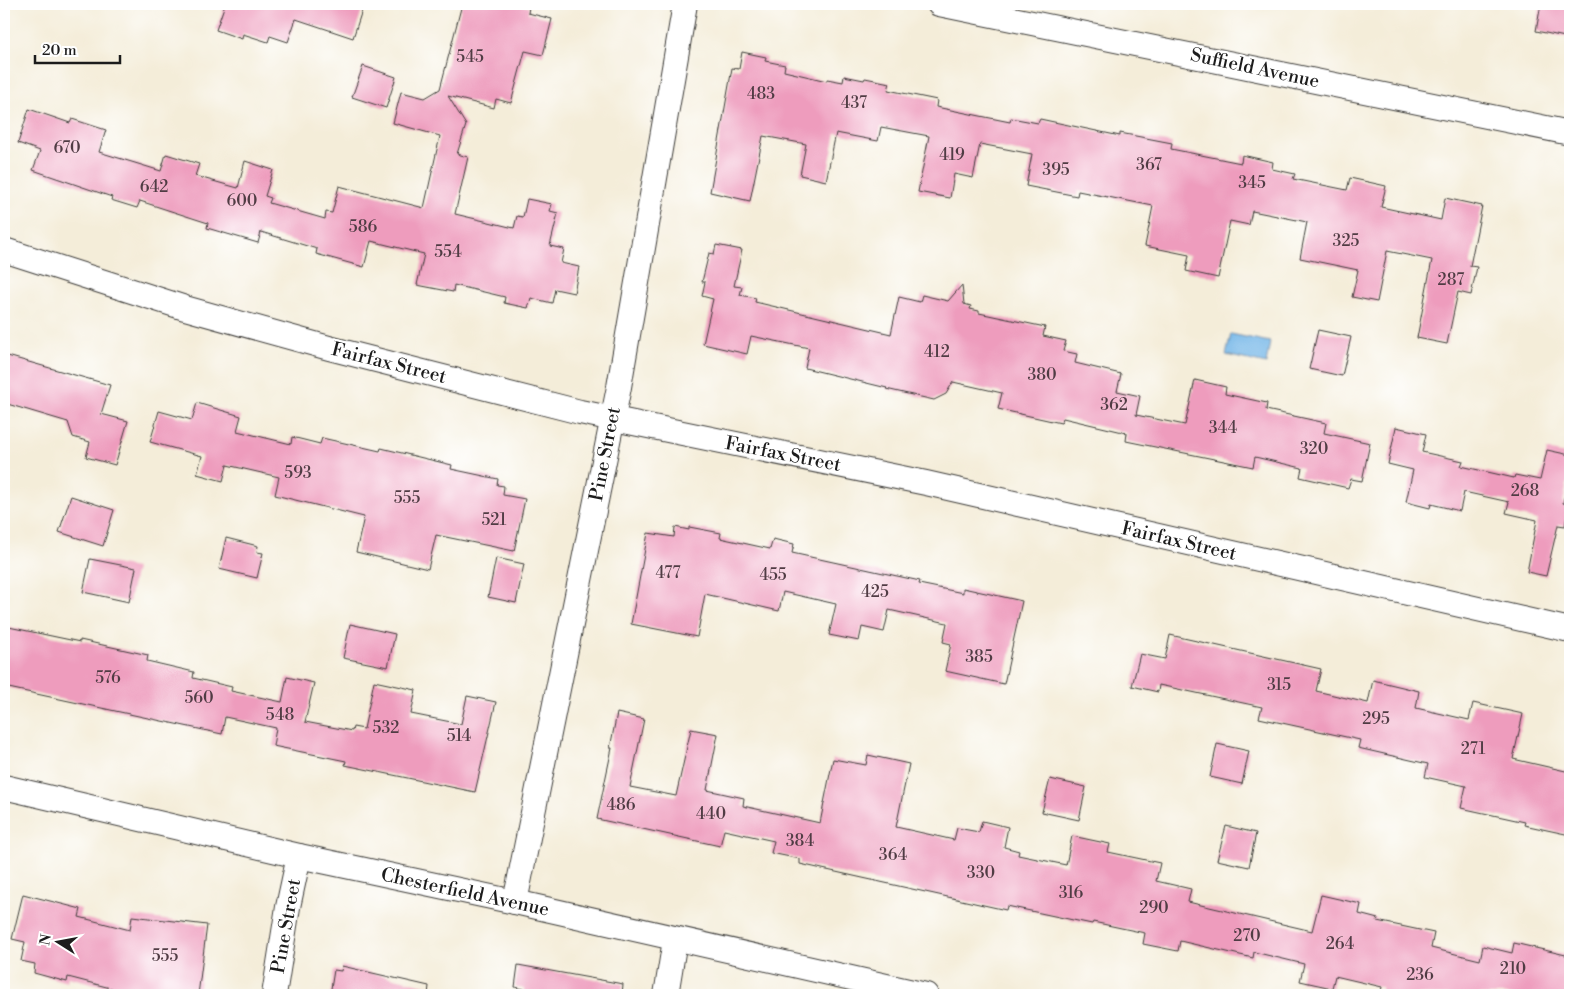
<svg xmlns="http://www.w3.org/2000/svg" width="1574" height="999" viewBox="0 0 1574 999" font-family="'Libre Bodoni',serif">
  <style>
    .water { fill: #72b5e7; stroke: #476882 }
    .building { fill: #ee9cbd }
    .lines { fill: none; stroke-linecap: round; stroke-linejoin: round }
    .minor-casing { stroke: #3c3b38; stroke-width: 26 }
    .minor { stroke: #fff; stroke-width: 24 }
    .labels { text-anchor: middle; dominant-baseline: central; stroke-width: 4; stroke-linejoin: round; paint-order: stroke }
    .number-label { font-size: 16px; fill: #503c44 }
    .street-label { font-size: 19px; fill: #1c1c1c; stroke: #fff }
  </style>
  <rect width="100%" height="100%" fill="#fff"/>
  <filter id="ink" filterUnits="userSpaceOnUse"><feTurbulence type="fractalNoise" baseFrequency=".02" numOctaves="2"/><feDisplacementMap in="SourceGraphic" scale="10" xChannelSelector="R" yChannelSelector="G"/><feConvolveMatrix kernelMatrix="1 2 1 2 8 2 1 2 1" color-interpolation-filters="sRGB"/></filter>
  <filter id="wash" filterUnits="userSpaceOnUse"><feTurbulence type="fractalNoise" baseFrequency=".0096" numOctaves="4" result="noise"/><feDisplacementMap in="SourceGraphic" scale="20" xChannelSelector="R" yChannelSelector="G"/><feGaussianBlur stdDeviation="1.12" result="paint"/><feColorMatrix in="noise" values="0 0 0 0 0 0 0 0 0 0 0 0 0 0 0 0 0 1.4 0 .05"/><feComposite in="paint" operator="in"/></filter>
  <g filter="url(#wash)">
    <rect width="100%" height="100%" fill="#f4edd9"/>
    <path class="water" d="M1231,334L1270,342L1266,364L1226,355Z"/>
    <g id="blocks">
      <g class="building">
        <path d="M225,4H364L353,38L296,19L288,42L270,36L268,42L243,34L242,39L216,30Z"/>
        <path d="M462,4H517L529,7L528,13L552,19L543,55L525,51L511,103L496,99L494,108L448,96L466,125L457,154L468,157L455,214L514,228L517,216L523,217L527,199L552,204L550,211L558,213L550,246L564,249L561,263L579,267L574,293L555,289L552,303L531,298L528,308L504,303L505,297L454,285L453,292L417,285L424,254L371,241L364,267L316,254L317,249L261,232L258,243L207,228L208,223L140,201L137,208L111,200L112,197L33,170L40,151L18,143L29,109L70,123L72,119L106,130L99,152L161,171L166,154L199,164L195,176L238,188L245,161L273,170L265,196L271,198L269,203L325,219L326,212L332,213L339,186L424,208L440,136L393,123L401,92L425,98L440,89Z"/>
        <path d="M1541,4H1570V38L1536,31Z"/>
        <path d="M742,52L766,57L765,61L785,65L784,71L827,81V79L843,82L844,76L864,80L865,78L890,83L888,90L937,100L936,107L1010,122L1011,118L1038,123L1040,119L1120,136V133L1172,143L1171,149L1241,163L1242,155L1273,162L1272,169L1295,174L1293,179L1347,190L1350,178L1386,186L1381,207L1441,220L1445,198L1482,206L1470,266L1477,267L1471,295L1458,292L1447,344L1417,338L1432,260L1387,251L1377,302L1352,297L1358,270L1300,258L1307,222L1252,211L1249,225L1230,221L1218,278L1186,271L1189,255L1145,246L1153,206L1078,191L1077,196L1026,186L1032,154L980,144L973,178L954,174L950,198L918,192L929,136L881,127L878,141L836,133L826,181L800,175L806,144L763,136L750,201L710,192L732,68L739,69Z"/>
        <path d="M363,66L396,77L386,108L352,97Z"/>
        <path d="M716,245L742,250L734,286L742,287L740,295L756,298L755,302L891,334L899,297L920,302L922,295L948,301L962,285L964,304L971,306L970,309L979,311V313L1045,327L1043,336L1066,341L1063,351L1077,354L1075,363L1121,374L1117,391L1140,396L1136,415L1185,425L1195,380L1226,387L1225,394L1267,403L1266,410L1326,423L1324,433L1370,443L1362,481L1351,479L1348,488L1300,477L1302,468L1255,457L1253,467L1126,441L1127,433L1063,418L1061,423L998,409L1002,393L953,382L946,394L934,400L886,389L887,388L805,368L809,348L751,336L747,354L703,344L713,299L702,296L705,282H702L709,253L714,254Z"/>
        <path d="M1318,330L1351,337L1342,376L1309,369Z"/>
        <path d="M4,355L110,385L101,414L128,421L115,465L86,457L90,442L73,437L68,422L4,403Z"/>
        <path d="M197,403L241,416L237,431L291,444L292,437L320,444L322,438L380,451L381,448L452,465L451,469L498,479L497,485L504,486L503,495L525,499L514,551L436,535L428,569L356,552L364,517L275,495L279,477L227,465L223,481L197,474L202,456L150,442L159,411L192,420Z"/>
        <path d="M1396,427L1426,434L1422,452L1463,461L1461,466L1514,478L1515,475L1540,480L1547,450L1570,455V470L1563,503L1569,505L1565,526L1558,525L1546,576L1527,572L1537,520L1506,513L1509,502L1464,492L1460,511L1431,504L1430,508L1406,502L1413,470L1388,464Z"/>
        <path d="M71,496L114,510L103,546L59,532Z"/>
        <path d="M675,527L689,530V527L721,533L720,538L770,549L773,539L794,544L792,553L920,581L919,584L963,593V588L1022,601L1004,684L945,671L951,644L943,642L947,623L889,610L884,632L862,627L859,641L829,635L836,604L783,592L779,611L705,594L697,637L631,624L648,533L674,537Z"/>
        <path d="M226,538L258,546L257,552L263,553L257,578L219,569Z"/>
        <path d="M496,558L524,564L516,603L488,597Z"/>
        <path d="M90,559L136,568L129,602L83,592Z"/>
        <path d="M350,624L395,634L388,667L343,658Z"/>
        <path d="M4,626L80,642V640L148,655L147,661L194,672L193,678L232,687L231,691L282,702L287,677L314,683L305,722L352,731L353,727L364,729L374,681L416,690L411,714L461,724L467,696L496,702L475,792L345,765L346,761L273,746L276,728L225,717L222,734L4,687Z"/>
        <path d="M1170,635L1321,669L1316,691L1368,703L1373,680L1419,691L1416,708L1469,720L1473,703L1523,714L1513,759L1570,772V835L1524,825L1525,822L1461,808L1466,786L1425,777L1428,764L1358,748L1360,740L1259,718L1262,707L1159,685L1158,692L1132,686L1140,654L1165,659Z"/>
        <path d="M617,713L644,719L630,787L676,796L691,729L718,734L707,790L744,798L743,806L820,823L833,759L866,765L868,755L909,764L896,827L954,840L957,828L979,832L982,821L1008,827L1004,847L1019,851L1018,855L1066,865L1072,836L1110,844L1108,852L1160,863L1156,881L1191,889L1188,902L1312,931L1321,895L1361,904L1359,914L1378,919L1377,921L1434,933L1431,948L1480,960L1483,946L1512,953L1514,943L1570,956V995H1380L1382,987L1335,976L1332,988L1300,981L1304,964L1254,952L1253,958L1180,941L1178,951L1143,944L1145,933L1093,922L1092,924L1007,906L1006,910L800,864V859L771,853L774,841L724,830L720,846L597,819L612,748H610Z"/>
        <path d="M1217,744L1249,751L1242,784L1210,777Z"/>
        <path d="M1050,779L1086,787L1079,820L1042,812Z"/>
        <path d="M1226,826L1256,833L1249,867L1217,860Z"/>
        <path d="M23,894L81,909L79,917L130,930L132,916L207,925L198,995H122V991L68,977L67,982L34,973L35,964L21,961L25,942L12,939Z"/>
        <path d="M518,965L623,984L622,995H523L524,989L515,987Z"/>
        <path d="M342,966L429,986L428,995H330L334,970L341,971Z"/>
      </g>
    </g>
  </g>
  <g filter="url(#ink)">
    <use href="#blocks" fill-opacity="0" stroke="#3c3b38" stroke-width="1"/>
    <g class="lines">
      <defs>
        <g id="minor">
          <path d="M939,4L1570,133"/>
          <path d="M4,250L185,308L329,348L580,412L926,483L1570,630"/>
          <path d="M4,787L299,856L515,902L926,995"/>
          <path d="M515,902L619,387L685,4"/>
          <path d="M274,995L288,907L299,856"/>
          <path d="M666,995L675,940"/>
        </g>
      </defs>
      <use href="#minor" class="minor-casing"/>
      <use href="#minor" class="minor"/>
    </g>
  </g>
  <g class="labels">
    <g class="number-label">
      <text x="470" y="57">545</text>
      <text x="761" y="94">483</text>
      <text x="854" y="103">437</text>
      <text x="67" y="148">670</text>
      <text x="952" y="155">419</text>
      <text x="1149" y="165">367</text>
      <text x="1056" y="170">395</text>
      <text x="1252" y="183">345</text>
      <text x="154" y="187">642</text>
      <text x="242" y="201">600</text>
      <text x="363" y="227">586</text>
      <text x="1346" y="241">325</text>
      <text x="448" y="252">554</text>
      <text x="1451" y="280">287</text>
      <text x="937" y="352">412</text>
      <text x="1042" y="375">380</text>
      <text x="1114" y="405">362</text>
      <text x="1223" y="428">344</text>
      <text x="1314" y="449">320</text>
      <text x="298" y="473">593</text>
      <text x="1525" y="491">268</text>
      <text x="407" y="498">555</text>
      <text x="494" y="520">521</text>
      <text x="668" y="573">477</text>
      <text x="773" y="575">455</text>
      <text x="875" y="592">425</text>
      <text x="979" y="657">385</text>
      <text x="108" y="678">576</text>
      <text x="1279" y="685">315</text>
      <text x="199" y="698">560</text>
      <text x="280" y="715">548</text>
      <text x="1376" y="719">295</text>
      <text x="386" y="728">532</text>
      <text x="459" y="736">514</text>
      <text x="1473" y="749">271</text>
      <text x="621" y="805">486</text>
      <text x="711" y="814">440</text>
      <text x="800" y="841">384</text>
      <text x="893" y="855">364</text>
      <text x="981" y="873">330</text>
      <text x="1071" y="893">316</text>
      <text x="1154" y="908">290</text>
      <text x="1247" y="936">270</text>
      <text x="1340" y="944">264</text>
      <text x="165" y="956">555</text>
      <text x="1513" y="969">210</text>
      <text x="1420" y="975">236</text>
    </g>
    <g class="street-label">
      <text transform="translate(1255 68) rotate(12)">Suffield Avenue</text>
      <text transform="translate(389 363) rotate(14)">Fairfax Street</text>
      <text transform="translate(605 454) rotate(-79)">Pine Street</text>
      <text transform="translate(783 454) rotate(11)">Fairfax Street</text>
      <text transform="translate(1179 541) rotate(13)">Fairfax Street</text>
      <text transform="translate(465 892) rotate(12)">Chesterfield Avenue</text>
      <text transform="translate(286 926) rotate(-80)">Pine Street</text>
    </g>
  </g>
  <rect width="1574" height="999" fill="none" stroke="#fff" stroke-width="20"/>
  <g transform="translate(58 942) rotate(281)" stroke="#ffffff" stroke-width="4" paint-order="stroke">
  <path d="M0-4L9 19L0 12L-9 19Z" fill="#1c1c1c"/>
  <text y="-8" font-size="14" font-weight="bold" text-anchor="middle" fill="#1c1c1c">N</text>
  </g>
  <path d="M35 55v8h85v-8" fill="none" stroke="#1c1c1c" stroke-width="2.5"/>
  <text x="42" y="55" font-size="15" fill="#1c1c1c" stroke="#ffffff" stroke-width="4" paint-order="stroke">20 m</text>
</svg>
